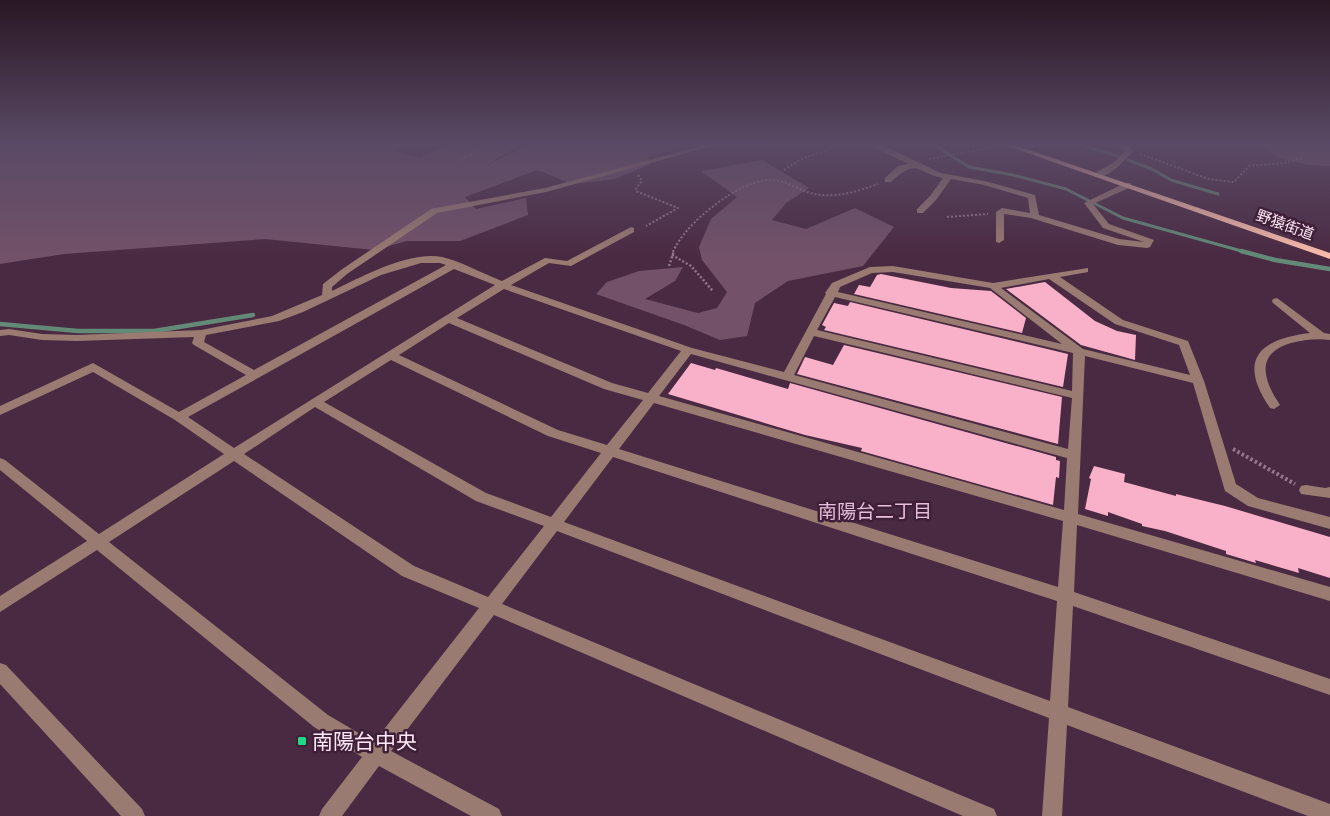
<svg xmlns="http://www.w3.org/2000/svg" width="1330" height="816" viewBox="0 0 1330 816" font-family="'Work Sans','Noto Sans JP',sans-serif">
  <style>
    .green { fill: #725169 }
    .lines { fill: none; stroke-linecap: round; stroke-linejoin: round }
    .stream-far1 { stroke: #628a76; stroke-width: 3 }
    .stream { stroke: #628a76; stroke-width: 4.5 }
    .building { fill: #f8b1c9 }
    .path-far2 { stroke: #94788c; stroke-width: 2; stroke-dasharray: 2 2; stroke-linecap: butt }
    .path-far1 { stroke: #94788c; stroke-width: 2.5; stroke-dasharray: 2 2; stroke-linecap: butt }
    .path { stroke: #94788c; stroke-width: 4; stroke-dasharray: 2.5 2.5; stroke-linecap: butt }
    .minor { fill: #997b72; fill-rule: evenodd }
    .major { fill: #fbbeac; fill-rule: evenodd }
    .poi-dot { fill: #21d887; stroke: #3f2038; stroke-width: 2 }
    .labels { text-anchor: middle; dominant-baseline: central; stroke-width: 5; stroke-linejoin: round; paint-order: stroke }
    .far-street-label { font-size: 15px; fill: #fee8f7; stroke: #3f2038 }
    .neighbourhood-label { font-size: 19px; fill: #e6bdda; stroke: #3f2038 }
    .near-poi-label { font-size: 21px; fill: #fee8f7; stroke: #3f2038; text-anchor: start }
  </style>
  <rect width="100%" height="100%" fill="#4a2a42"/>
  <g class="green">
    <path d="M0,143H195L249,148L282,143H414L395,151L419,158L452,143H523L485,166L533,143H684L670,151L648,156L651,164L615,179L572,184L537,170L465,197L476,209L526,198L528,215L460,241H407L374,250L265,239L64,254L0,264Z"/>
    <path d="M1264,143H1330V166L1308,165L1278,158L1264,147Z"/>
    <path d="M762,160L809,188L786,203L772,220L806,229L855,208L894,227L863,266L788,281L755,303L747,336L720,340L684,325L596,294L607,282L639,271L683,267L675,281L645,299L698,313L717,308L727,292L702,260L699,247L711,219L737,197L701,171Z"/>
  </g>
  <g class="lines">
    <g class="stream-far1">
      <path d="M931,143L969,167L1013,175L1066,189L1123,218L1245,252"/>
      <path d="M1074,143L1118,156"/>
      <path d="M1128,160L1152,169L1171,180L1218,194"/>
    </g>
    <g class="stream">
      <path d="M1241,251L1275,260L1330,269"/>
      <path d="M0,324L78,331H154L253,315"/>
    </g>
  </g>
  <g class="building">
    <path d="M881,274L951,288L991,291L1026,318L1022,333L854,294L859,285L870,287L877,275Z"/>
    <path d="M1045,282L1095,321L1117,331L1136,335L1135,360L1081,345L1006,289Z"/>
    <path d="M850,302L1068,354L1063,387L824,330L826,327L822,325L834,303L848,306Z"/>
    <path d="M844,345L1062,397L1058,444L797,374L805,357L833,365Z"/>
    <path d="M691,363L715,370L716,368L788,389L790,383L1056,457V460L1060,461L1059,478L1056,477L1053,505L861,451L862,448L805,435L668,394Z"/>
    <path d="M1094,466L1125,474L1124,482L1176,496V494L1225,506L1330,537V578L1298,568L1299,573L1255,560L1256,563L1226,554V551L1165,531L1142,526V524L1108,512V516L1085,509L1091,479L1089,478Z"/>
  </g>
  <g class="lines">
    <g class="path-far2">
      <path d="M829,143L836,147L864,146"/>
      <path d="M450,145L455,143"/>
      <path d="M1140,154L1209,179L1234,182L1249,166L1284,163L1302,158"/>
      <path d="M929,159L994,147"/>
      <path d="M457,162L491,143"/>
      <path d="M784,170L801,159L836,147"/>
      <path d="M638,175L642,181L636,188V191L678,208L646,226"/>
      <path d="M947,217L988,214"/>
      <path d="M673,252C684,224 740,179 771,180C784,180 796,188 807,192C831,200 856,192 878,184"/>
    </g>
    <g class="path-far1">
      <path d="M672,255L691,266L713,291"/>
      <path d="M669,266L674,251"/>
    </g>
    <path class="path" d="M1233,449L1295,484"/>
    <g class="minor">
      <path d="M220,143L239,145L269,143L239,149Z"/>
      <path d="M712,143H723L546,192L437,213L347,274L332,287V291C362,277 408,251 442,257C461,261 483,274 502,281L545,258L567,261L631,227L634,228V232L571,266L549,263L511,285L692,348L784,372L826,294L825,293L832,283L870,267L893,266L993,283L1088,268V272L1060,277L1123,320L1188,341L1204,381L1236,484L1258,498L1330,517V529L1248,506L1225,491L1193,383L1085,356L1078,514L1330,587V601L1077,525L1074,592L1330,679V695L1073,606L1068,707L1330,804V816H1308L1067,725L1062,816H1042L1049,718L557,531L502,604L994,809L997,816H963L494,615L391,751L499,809L502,816H471L379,766L342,816H319L322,809L362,757L314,727L97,550L0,612V596L87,541L0,470V458L5,460L99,534L224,454L175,420L93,372L0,415V406L93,363L179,412L246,375L194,345L192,343L194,337L77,341L42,340L9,335L0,336V330L9,329L42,334L77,335L201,330L272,316L322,295L323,284L341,270L431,209L545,188ZM421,263H440L446,265L254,370L204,342L206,335L279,321L303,312L381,275ZM454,269L495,285L234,448L188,417ZM893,272L990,288L1062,344L838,292L840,287L872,273ZM1049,279L1115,324L1179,345L1190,375L1083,349L1001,288ZM504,289L681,351L648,393L612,383L457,318ZM835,297L1073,353L1072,391L817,330ZM449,323L604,389L643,400L607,445L558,430L399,355ZM814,336L1072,398L1068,449L794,375ZM691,354L1067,458L1064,510L659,396ZM391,360L548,436L601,453L551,517L486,493L324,402ZM654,403L1063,521L1058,587L619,449ZM315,407L476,501L544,526L488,597L414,566L244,454ZM613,457L1057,601L1050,701L564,522ZM234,461L402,576L479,608L374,742L328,715L109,542Z"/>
      <path d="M872,143H878L941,173L985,181L1035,195L1039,215L1119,239L1144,242L1103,228L1084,203L1125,183H1131V187L1093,204L1109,224L1154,240L1150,247L1147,248L1118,245L1031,218L1004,214V240L999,243L996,242V212L1002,208L1030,213L1028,198L984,185L951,179L936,200L923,213H917V209L930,196L943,178C915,173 918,157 891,182H885V178L898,166L909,164L872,147Z"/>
      <path d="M1113,143C1122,143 1127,143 1133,151C1124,161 1110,178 1095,177V173L1113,163L1125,151Z"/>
      <path d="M1277,298L1324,333L1330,334V340C1316,338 1304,340 1291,343C1254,354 1264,381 1280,405L1274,409L1270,408C1237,360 1259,339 1310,333L1273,303L1272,301L1273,299Z"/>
      <path d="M1306,485L1325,488L1330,487V498L1301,494L1299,490L1301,486Z"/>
      <path d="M0,663L6,665L142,809L145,816H121L0,684Z"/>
    </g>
    <path class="major" d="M999,143H1009L1330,253V259Z"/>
  </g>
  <linearGradient id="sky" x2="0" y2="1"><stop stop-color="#291724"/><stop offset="0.56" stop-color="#5a4a65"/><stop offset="1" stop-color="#5a4a65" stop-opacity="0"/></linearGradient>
  <rect width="1330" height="257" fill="url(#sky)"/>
  <rect class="poi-dot" x="297" y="736" width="10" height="10" rx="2.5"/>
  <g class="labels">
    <g class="far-street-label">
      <text transform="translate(1285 225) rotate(20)">野猿街道</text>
    </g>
    <g class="neighbourhood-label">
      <text x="875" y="511">南陽台二丁目</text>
    </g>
    <g class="near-poi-label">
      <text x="312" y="741">南陽台中央</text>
    </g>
  </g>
</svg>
